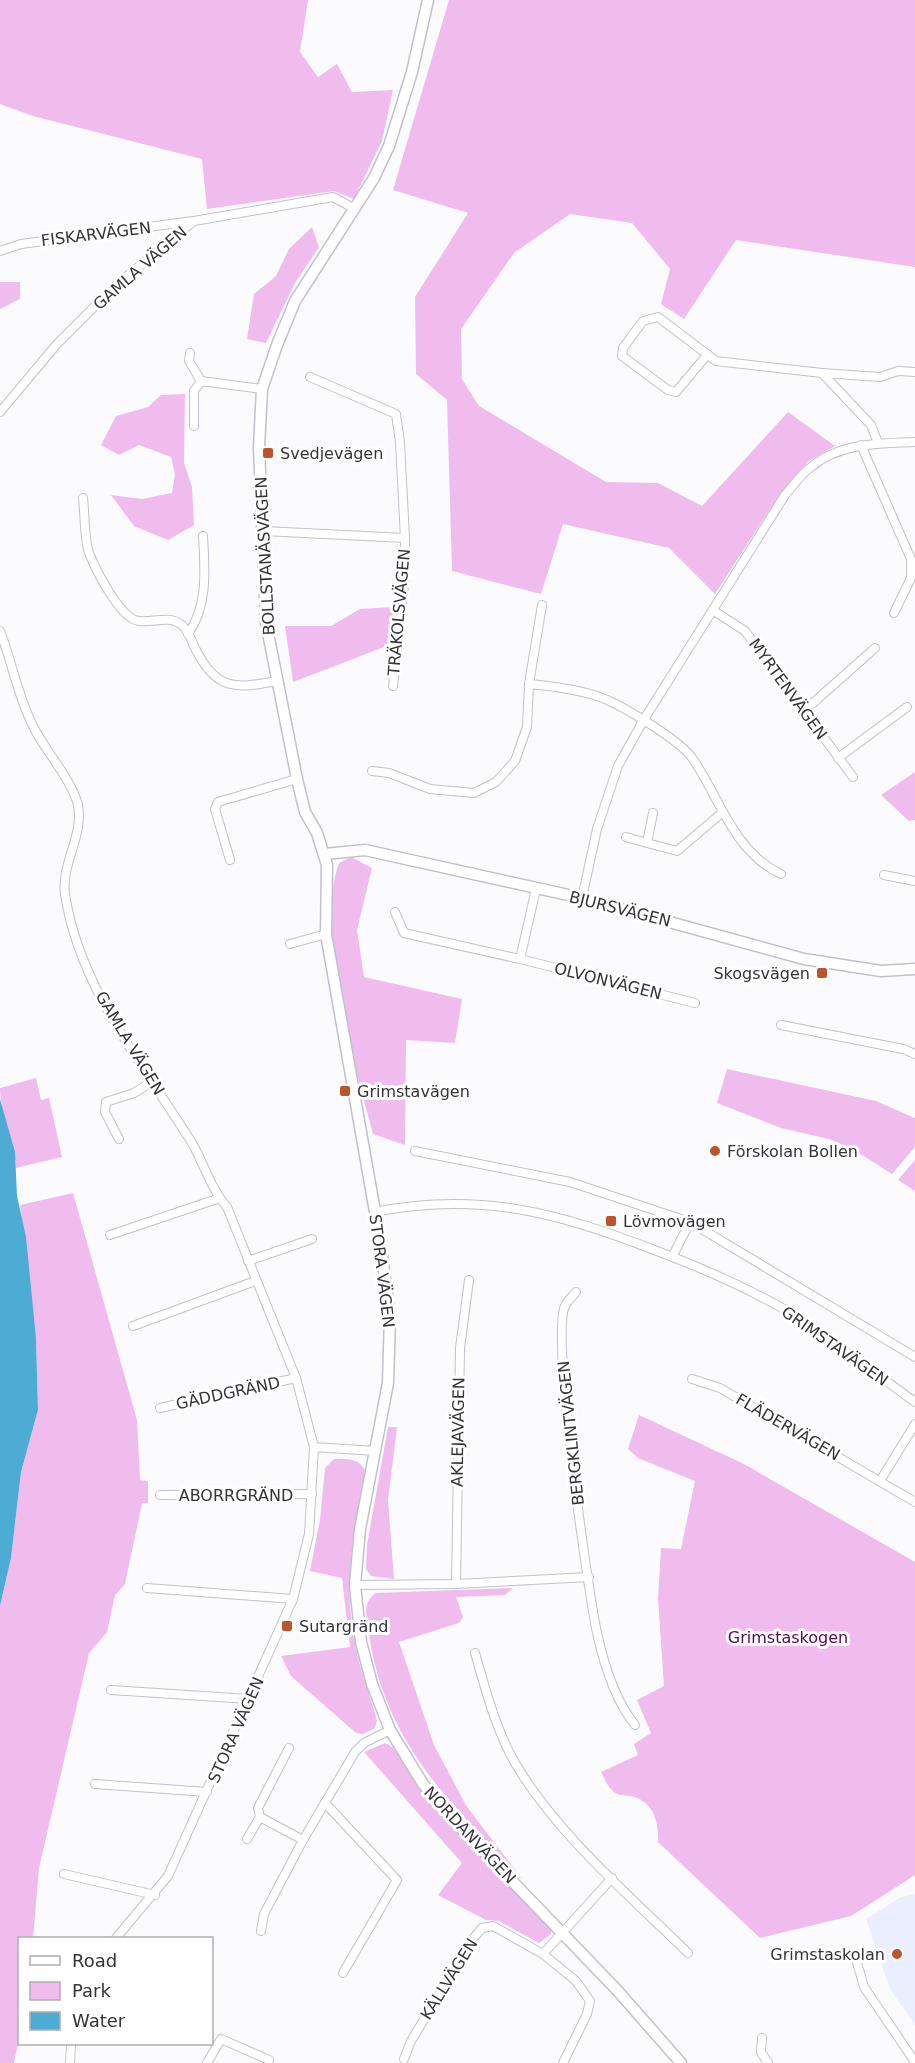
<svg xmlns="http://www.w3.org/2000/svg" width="915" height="2063" viewBox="0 0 915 2063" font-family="'DejaVu Sans',sans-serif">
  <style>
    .built { fill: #ebeefe }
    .green { fill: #f0bcee }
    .water { fill: #4dacd3 }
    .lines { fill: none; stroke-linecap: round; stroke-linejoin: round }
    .minor-casing { stroke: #bfc2ce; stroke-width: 10 }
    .tertiary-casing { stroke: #bfc2ce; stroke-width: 13 }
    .minor { stroke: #fff; stroke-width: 8 }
    .tertiary { stroke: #fff; stroke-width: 10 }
    .poi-dot { fill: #bc5629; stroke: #fff; stroke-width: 2 }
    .labels { text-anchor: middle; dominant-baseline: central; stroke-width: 6; stroke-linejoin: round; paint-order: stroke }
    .street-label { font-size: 16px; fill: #333439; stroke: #fff }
    .poi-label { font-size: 16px; fill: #333439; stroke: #fff; text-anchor: start }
    .park-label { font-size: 16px; fill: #530853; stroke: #fff }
  </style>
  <rect width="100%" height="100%" fill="#fbfbfe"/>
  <path class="built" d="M915,1894V2025L890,1989L866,1919L901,1897Z"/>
  <g class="green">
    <path d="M0,0H308L300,52L318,77L337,64L352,92L393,90L382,141L354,199L334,191L207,209L202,159L33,116L0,104Z"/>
    <path d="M449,0H915V267L736,240L684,319L661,304L670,269L632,223L570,214L514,253L461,329L462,379L479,406L606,482L658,483L702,506L788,412L835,446L809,461L780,494L715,594L669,548L563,524L541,594L452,571L447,400L416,374L415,297L468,213L393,190Z"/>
    <path d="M312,227L319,247L295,283L266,343L247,339L254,294L276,276L289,249Z"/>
    <path d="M0,282H20V299L0,309Z"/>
    <path d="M185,394L184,463L192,487L194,525L168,540L134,526L111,495L142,499L172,493L175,474L171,457L139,445L119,455L101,445L116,416L148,407L161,395Z"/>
    <path d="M393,607L392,644L293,682L285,626H331L360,609Z"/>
    <path d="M915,772V820L909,821L881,795Z"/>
    <path d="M351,857L372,868L357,930L364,977L462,999L455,1043L406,1040L405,1145L373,1134C354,1060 313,936 339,863Z"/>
    <path d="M727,1069L876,1101L915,1118V1147L892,1174L853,1149L829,1139L781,1128L717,1103Z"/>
    <path d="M36,1078L41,1100L49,1098L62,1157L16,1168C15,1141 0,1114 0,1088Z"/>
    <path d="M915,1160V1191L898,1180Z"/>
    <path d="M73,1193L137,1420L140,1480L148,1481V1503H142L125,1584L115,1595L107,1632L89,1653L39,1868L33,1938H20V2034L14,2063H0V1606L11,1558L21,1472L38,1410L36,1338L20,1205Z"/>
    <path d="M639,1415L742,1463L915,1562V1875L851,1916L760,1938L658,1842C659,1826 655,1805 637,1798C630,1795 621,1797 614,1792C608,1787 605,1780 601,1772L638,1755L634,1744L651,1733L637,1700L664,1686L658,1599L661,1548L681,1549L695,1481L638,1458L628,1449Z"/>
    <path d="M388,1427H397L388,1500L394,1579L371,1576L366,1569L367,1545Z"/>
    <path d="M334,1459C348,1459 358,1458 365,1470C354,1529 342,1588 356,1649C361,1672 370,1696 377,1720L375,1728L363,1734L356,1733L291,1676L281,1656L350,1647L342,1578L310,1571L320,1520L325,1468Z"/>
    <path d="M513,1588L505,1595L456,1597L463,1617L459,1623L399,1642L434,1745L467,1807L523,1880C452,1805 384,1742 369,1634C367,1618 361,1603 376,1593Z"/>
    <path d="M385,1743C403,1750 408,1774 421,1789C463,1837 507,1882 551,1928V1934L539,1943L499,1921L486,1920L438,1895L462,1863L364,1752Z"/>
  </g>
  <path class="water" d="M0,1099L15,1152L17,1196L26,1237L36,1338L38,1410L21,1472L11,1558L0,1606Z"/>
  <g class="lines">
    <defs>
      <g id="minor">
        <path d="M0,251L21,244L193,221"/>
        <path d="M190,353L189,361L201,381"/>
        <path d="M707,355L676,392L668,390L622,356L623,348L643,321L658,317L716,361L822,373L871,425L878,443"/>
        <path d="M822,373L880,377L898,371L915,372"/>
        <path d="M0,412L57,344L114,287L194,221L333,197L355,209"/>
        <path d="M194,426V391L201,381L262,389"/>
        <path d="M861,445L911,559V578L894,613"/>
        <path d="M83,498C85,515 84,537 89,553C96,570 120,619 139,621C154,623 169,614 183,626C189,632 192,642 196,650C216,690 235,689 276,681"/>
        <path d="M264,531L405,538L400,442L396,414L310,377"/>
        <path d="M714,611L745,631L853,777"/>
        <path d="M0,631C12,662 18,697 33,726C44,749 72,780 78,805C84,836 61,863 65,894C79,987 143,1065 192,1143C204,1164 211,1189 227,1207L296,1378L314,1447"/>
        <path d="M188,634C208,606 205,570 203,536"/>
        <path d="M529,684L542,605"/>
        <path d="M393,686L405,576V538"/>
        <path d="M804,711L875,648"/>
        <path d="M838,758L907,707"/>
        <path d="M372,771L389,773L430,789L474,793L496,782L515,761L527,727L529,684C552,686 575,689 597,696C619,703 680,740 693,759C720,799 734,852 781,874"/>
        <path d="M653,813L647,843L677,851L723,812"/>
        <path d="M626,837L647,843"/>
        <path d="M230,860L215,809L218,802L297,779"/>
        <path d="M884,875L915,881"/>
        <path d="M582,898L597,829L618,766L643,721L785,495C793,486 801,474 811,467C839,443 880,443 915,442"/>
        <path d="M395,912L404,933L520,959L695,1003"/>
        <path d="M290,944L326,934"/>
        <path d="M520,959L536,889"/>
        <path d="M781,1025L903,1049L915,1054"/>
        <path d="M119,1139L105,1112L106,1102L134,1093L153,1081"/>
        <path d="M415,1151L570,1182L690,1222L915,1357"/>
        <path d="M374,1212C481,1191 559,1213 657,1251C702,1268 748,1288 789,1312C833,1339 873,1372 915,1402"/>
        <path d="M110,1235L220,1198"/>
        <path d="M672,1257L690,1222"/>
        <path d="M248,1261L312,1239"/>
        <path d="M576,1292C573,1296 567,1301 565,1306C551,1335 588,1590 597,1633C604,1665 615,1700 635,1725"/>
        <path d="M133,1326L255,1281"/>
        <path d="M692,1379L720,1388L915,1502"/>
        <path d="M160,1408L296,1378"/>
        <path d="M880,1481L915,1424"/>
        <path d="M160,1495L312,1494"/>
        <path d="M456,1584L460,1348L469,1280"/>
        <path d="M355,1585L456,1584L589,1577"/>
        <path d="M147,1588L293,1599"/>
        <path d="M475,1653C486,1691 497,1734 518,1768C562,1839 629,1895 688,1953"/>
        <path d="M111,1690L249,1699"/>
        <path d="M289,1748L258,1808L260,1817L303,1840"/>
        <path d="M95,1784L207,1792"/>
        <path d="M325,1803L397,1880L343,1973"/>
        <path d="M247,1839L260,1817"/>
        <path d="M64,1874L155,1895"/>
        <path d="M261,1931L264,1914L303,1840L355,1752L364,1743L390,1730"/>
        <path d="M116,1938L168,1876L293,1599L309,1534L314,1447L376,1451"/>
        <path d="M543,1954L612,1878"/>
        <path d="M856,1959L864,1987L915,2062"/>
        <path d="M762,2038L761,2052L768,2063"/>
        <path d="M404,2059L411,2041L472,1940L482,1928L493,1926L543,1954L576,1981L590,2001L587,2014L563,2063"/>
        <path d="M70,2063L71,2044"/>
        <path d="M207,2063L221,2039L269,2060"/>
      </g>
      <g id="tertiary">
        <path d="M428,0L412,72L389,146L374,178L295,301L277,345L262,389L259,447L266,623L297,779L305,812L317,833L327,865L326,934L380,1240L390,1317L388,1383L360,1529L355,1585L361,1642L372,1684L390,1730L423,1784L461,1828L616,1989L681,2063"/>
        <path d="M325,854L365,850L582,898L804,959L881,971L915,969"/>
      </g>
    </defs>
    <use href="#minor" class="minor-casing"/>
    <use href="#tertiary" class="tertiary-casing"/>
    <use href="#minor" class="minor"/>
    <use href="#tertiary" class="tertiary"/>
  </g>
  <g class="poi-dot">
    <rect x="262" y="447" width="12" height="12" rx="3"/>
    <rect x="816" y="967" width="12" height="12" rx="3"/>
    <rect x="339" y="1085" width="12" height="12" rx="3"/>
    <circle cx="715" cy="1151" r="6"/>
    <rect x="605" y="1215" width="12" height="12" rx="3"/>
    <rect x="281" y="1620" width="12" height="12" rx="3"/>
    <circle cx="897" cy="1954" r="6"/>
  </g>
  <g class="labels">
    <g class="street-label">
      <text transform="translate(96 234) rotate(-7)">FISKARVÄGEN</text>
      <text transform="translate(140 268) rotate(-41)">GAMLA VÄGEN</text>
      <text transform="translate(265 556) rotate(-93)">BOLLSTANÄSVÄGEN</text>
      <text transform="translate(399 612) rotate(-85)">TRÄKOLSVÄGEN</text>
      <text transform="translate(788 689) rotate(54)">MYRTENVÄGEN</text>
      <text transform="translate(620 909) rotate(14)">BJURSVÄGEN</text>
      <text transform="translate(608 981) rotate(14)">OLVONVÄGEN</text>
      <text transform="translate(130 1043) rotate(59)">GAMLA VÄGEN</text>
      <text transform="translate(382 1271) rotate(83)">STORA VÄGEN</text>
      <text transform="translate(835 1346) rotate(35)">GRIMSTAVÄGEN</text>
      <text transform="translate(228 1393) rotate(-12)">GÄDDGRÄND</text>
      <text transform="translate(788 1427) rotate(30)">FLÄDERVÄGEN</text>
      <text transform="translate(458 1432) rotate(-89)">AKLEJAVÄGEN</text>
      <text transform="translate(571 1433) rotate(-96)">BERGKLINTVÄGEN</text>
      <text x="236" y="1495">ABORRGRÄND</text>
      <text transform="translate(236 1730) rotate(-66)">STORA VÄGEN</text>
      <text transform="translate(470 1835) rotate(47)">NORDANVÄGEN</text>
      <text transform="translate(449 1979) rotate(-58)">KÄLLVÄGEN</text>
    </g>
    <g class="poi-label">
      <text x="280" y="453">Svedjevägen</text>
      <text x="810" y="973" text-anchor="end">Skogsvägen</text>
      <text x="357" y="1091">Grimstavägen</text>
      <text x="727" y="1151">Förskolan Bollen</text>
      <text x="623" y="1221">Lövmovägen</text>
      <text x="299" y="1626">Sutargränd</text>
      <text x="885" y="1954" text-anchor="end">Grimstaskolan</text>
    </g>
    <g class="park-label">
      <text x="788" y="1637">Grimstaskogen</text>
    </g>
  </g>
  <rect x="18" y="1937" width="195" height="108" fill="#ffffff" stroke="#adaeb0" stroke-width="1.5"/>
  <rect x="30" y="1956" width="30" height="9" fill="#ffffff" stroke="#adaeb0" stroke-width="1.5"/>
  <text x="72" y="1967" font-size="18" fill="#333439">Road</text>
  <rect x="30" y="1982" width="30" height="18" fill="#f0bcee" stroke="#adaeb0" stroke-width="1.5"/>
  <text x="72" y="1997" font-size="18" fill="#333439">Park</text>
  <rect x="30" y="2012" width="30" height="18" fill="#4dacd3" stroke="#adaeb0" stroke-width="1.5"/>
  <text x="72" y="2027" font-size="18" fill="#333439">Water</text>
</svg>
